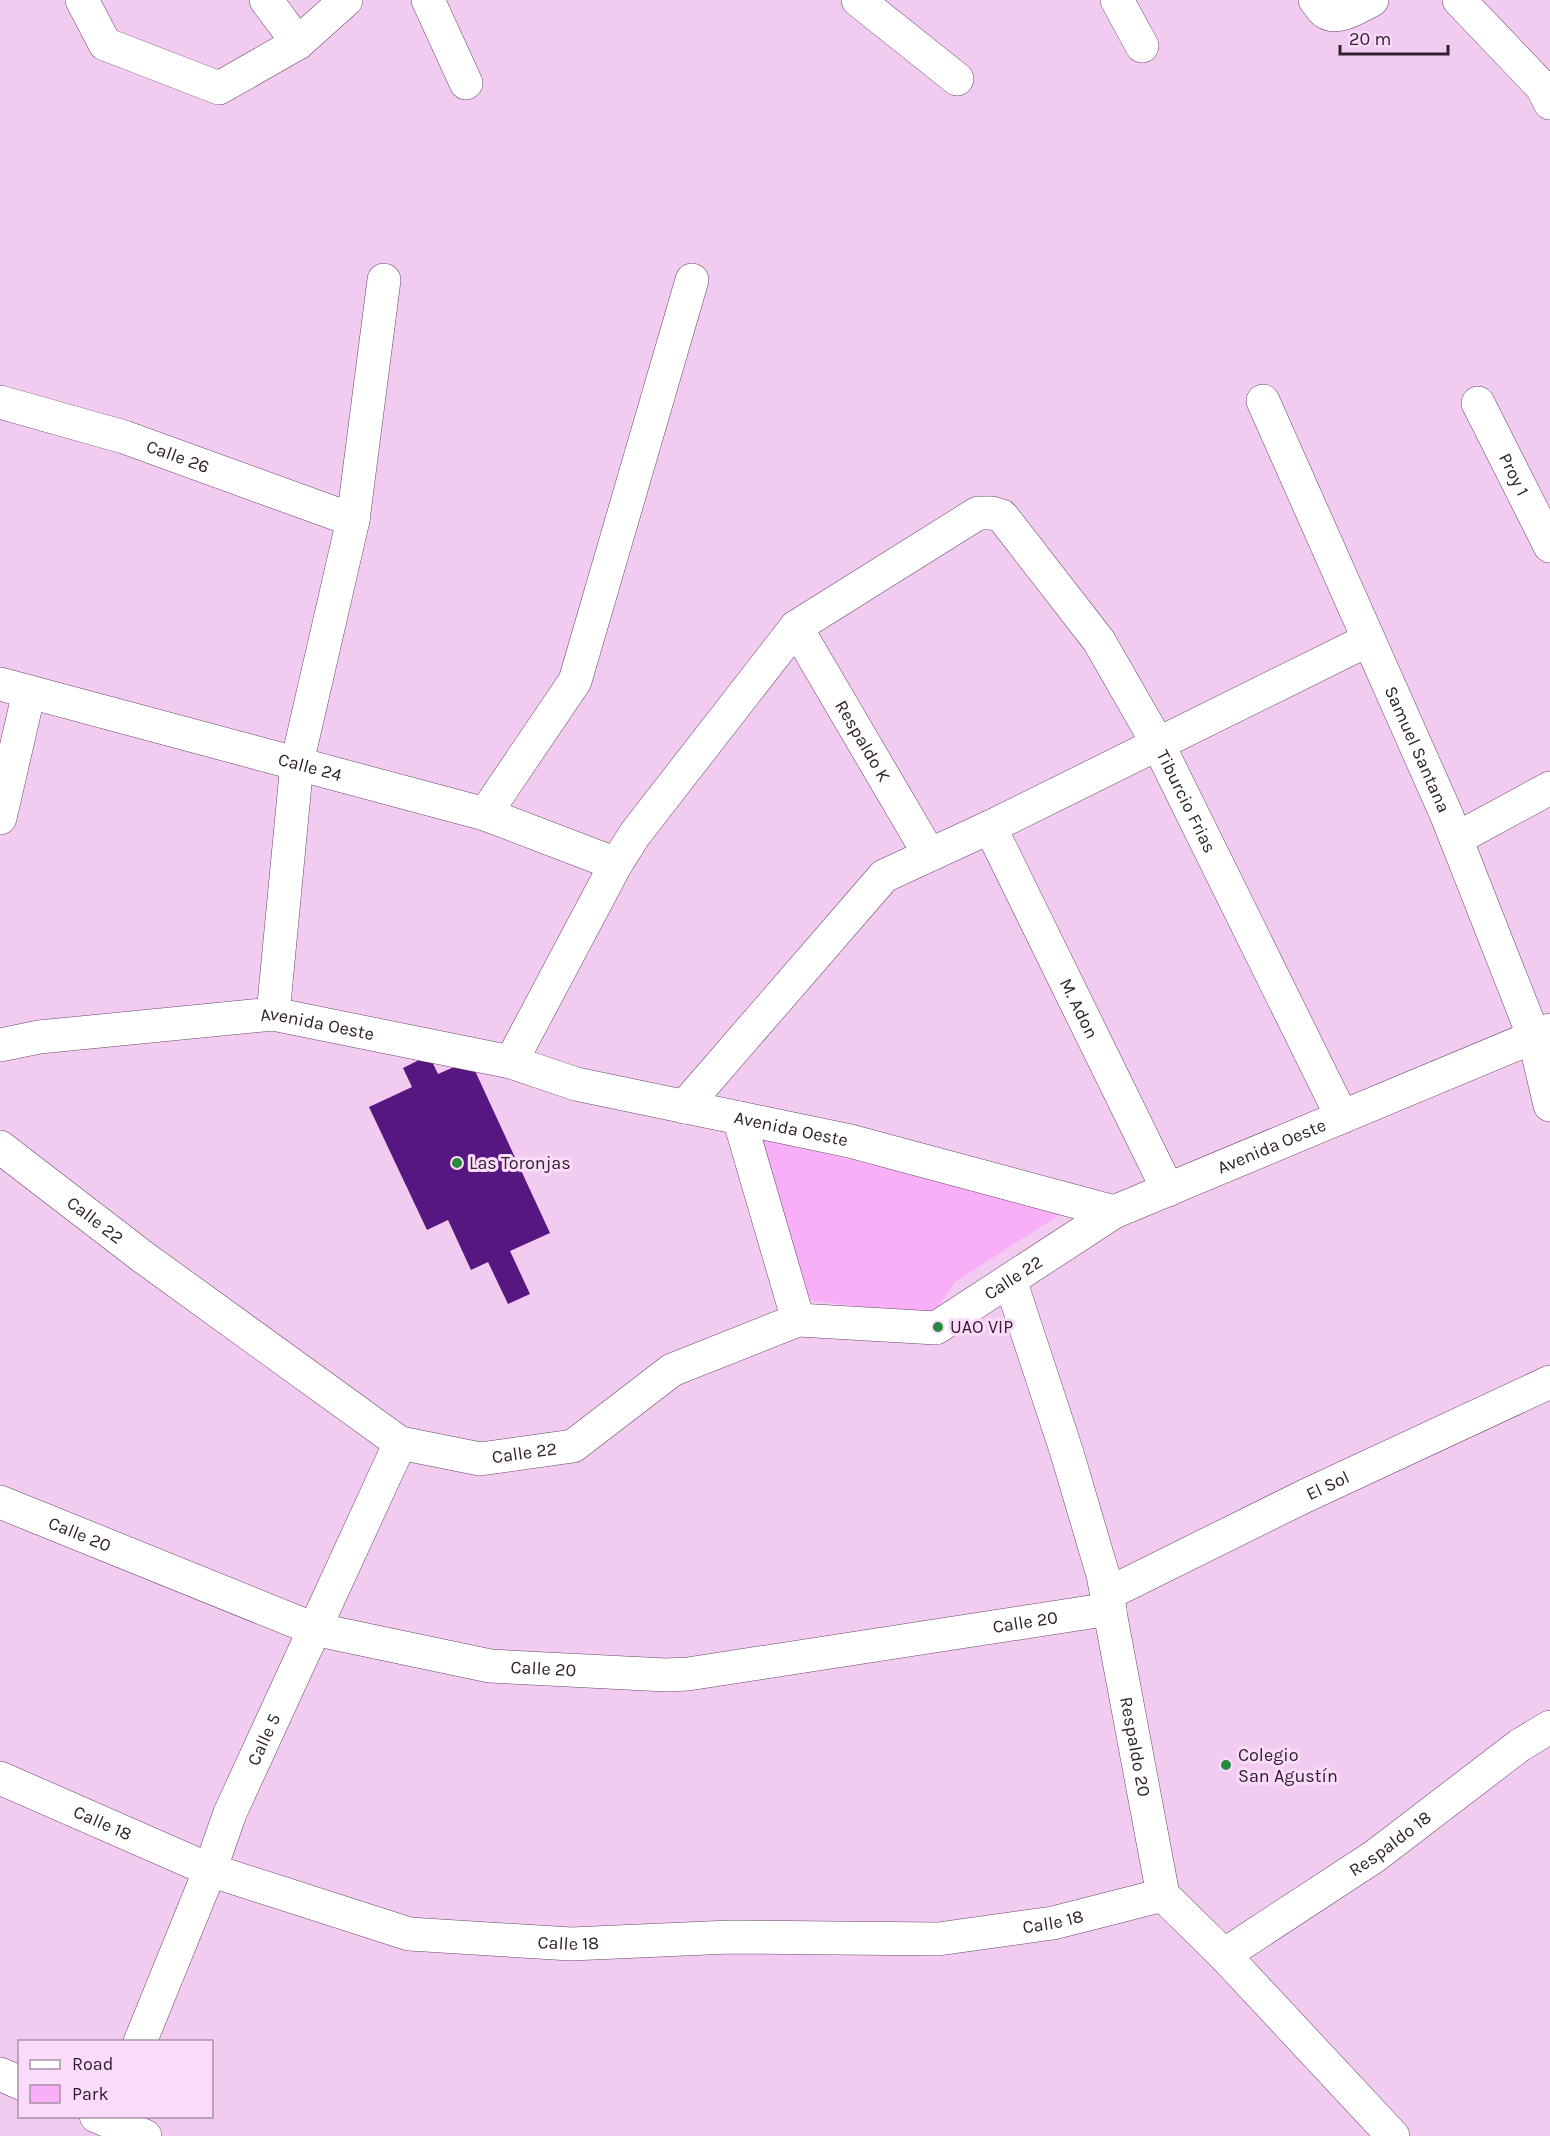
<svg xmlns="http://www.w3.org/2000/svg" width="1550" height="2136" viewBox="0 0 1550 2136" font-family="Karla,sans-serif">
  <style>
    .green { fill: #f9aef8 }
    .building { fill: #571781 }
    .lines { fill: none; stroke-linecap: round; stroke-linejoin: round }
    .minor-casing { stroke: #684868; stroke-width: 34 }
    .minor { stroke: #fff; stroke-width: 33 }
    .poi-dot { fill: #27893e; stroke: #fbdbfa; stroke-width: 2 }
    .labels { text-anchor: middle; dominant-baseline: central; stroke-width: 6; stroke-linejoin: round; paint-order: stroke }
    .street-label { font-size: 18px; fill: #30212f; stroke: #fbdbfa }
    .poi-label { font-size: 18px; fill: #30212f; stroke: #fbdbfa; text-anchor: start }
  </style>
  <rect width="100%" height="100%" fill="#f2cbf1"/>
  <path class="green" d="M761,1138L1064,1212L955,1282L933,1315L805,1300Z"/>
  <path class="building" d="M429,1055L438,1074L470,1060L550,1233L510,1251L530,1294L508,1304L488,1262L471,1270L448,1220L427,1230L369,1107L412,1087L403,1068Z"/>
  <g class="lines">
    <defs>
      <g id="minor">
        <path d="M82,0L105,44L219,88L298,43L346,0"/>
        <path d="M266,0L298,43"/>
        <path d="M428,0L466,83"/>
        <path d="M858,0L957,79"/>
        <path d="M1117,0L1142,46"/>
        <path d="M1315,0C1318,3 1321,9 1325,12C1338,21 1360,6 1372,0"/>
        <path d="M1459,0L1542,87L1550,103"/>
        <path id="s1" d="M1263,401L1447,816L1534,1037L1550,1105"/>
        <path id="s2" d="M0,402L124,437L353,520"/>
        <path id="s3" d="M1478,403L1550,546"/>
        <path id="s4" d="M796,627L929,854"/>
        <path id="s5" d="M0,684L485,814L616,864"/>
        <path d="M485,814L575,681L692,280"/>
        <path d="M0,818L29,692"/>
        <path id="s6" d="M990,827L1168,1190"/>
        <path d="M1456,839L1550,788"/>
        <path d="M273,1014L297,763L353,520L384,280"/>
        <path id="s7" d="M0,1045L39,1037L273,1014L511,1062L576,1084L850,1141L1114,1212"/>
        <path id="s8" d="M511,1062L616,864L635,834L796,627L978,513H992L1002,516L1099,641L1158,744L1342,1117"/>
        <path d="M684,1107L884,876L990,827L1368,640"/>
        <path d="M739,1118L798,1320"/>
        <path id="s9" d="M0,1147L143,1257L400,1443L480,1459L573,1446L672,1370L798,1320L936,1328L1114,1212L1550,1030"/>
        <path id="s10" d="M1010,1280L1067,1453L1103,1575L1163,1895L1224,1955L1393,2136"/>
        <path id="s11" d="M0,1502L314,1629L490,1666L666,1675L688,1674L1110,1609"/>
        <path id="s12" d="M1107,1594L1305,1496L1550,1382"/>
        <path id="s13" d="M0,1778L210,1870L409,1934L571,1944L730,1937L938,1939L1053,1923L1163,1895"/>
        <path id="s14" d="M1224,1955L1375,1856L1520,1745L1550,1727"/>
        <path id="s15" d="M140,2042L210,1870L230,1813L400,1443"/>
        <path d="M0,2074L20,2083"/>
        <path d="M96,2116L145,2136"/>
      </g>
    </defs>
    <use href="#minor" class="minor-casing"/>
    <use href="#minor" class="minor"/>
  </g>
  <g class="poi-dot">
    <circle cx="457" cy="1163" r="6"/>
    <circle cx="938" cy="1327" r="6"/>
    <circle cx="1226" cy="1765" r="6"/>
  </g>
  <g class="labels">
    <g class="street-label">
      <text stroke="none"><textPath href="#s2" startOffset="186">Calle 26</textPath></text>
      <text stroke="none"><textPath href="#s3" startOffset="80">Proy 1</textPath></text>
      <text stroke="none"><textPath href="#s4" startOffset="132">Respaldo K</textPath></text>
      <text stroke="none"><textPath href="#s1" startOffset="381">Samuel Santana</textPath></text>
      <text stroke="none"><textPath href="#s5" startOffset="321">Calle 24</textPath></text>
      <text stroke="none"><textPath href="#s8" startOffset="1102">Tiburcio Frias</textPath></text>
      <text stroke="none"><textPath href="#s6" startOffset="202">M. Adon</textPath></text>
      <text stroke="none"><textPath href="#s7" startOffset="320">Avenida Oeste</textPath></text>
      <text stroke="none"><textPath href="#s7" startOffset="806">Avenida Oeste</textPath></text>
      <text stroke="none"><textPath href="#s9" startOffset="1455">Avenida Oeste</textPath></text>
      <text stroke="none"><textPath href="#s9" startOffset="120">Calle 22</textPath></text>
      <text stroke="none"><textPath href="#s9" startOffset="1164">Calle 22</textPath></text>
      <text stroke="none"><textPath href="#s9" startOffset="624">Calle 22</textPath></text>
      <text stroke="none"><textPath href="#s12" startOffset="246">El Sol</textPath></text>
      <text stroke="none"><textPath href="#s11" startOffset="86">Calle 20</textPath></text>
      <text stroke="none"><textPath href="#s11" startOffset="1058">Calle 20</textPath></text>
      <text stroke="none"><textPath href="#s11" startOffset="572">Calle 20</textPath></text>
      <text stroke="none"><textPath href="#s15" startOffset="327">Calle 5</textPath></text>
      <text stroke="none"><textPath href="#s10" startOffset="484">Respaldo 20</textPath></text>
      <text stroke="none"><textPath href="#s13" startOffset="112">Calle 18</textPath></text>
      <text stroke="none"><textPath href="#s14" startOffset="200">Respaldo 18</textPath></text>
      <text stroke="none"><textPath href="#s13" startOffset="1084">Calle 18</textPath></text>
      <text stroke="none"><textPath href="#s13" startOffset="598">Calle 18</textPath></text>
    </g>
    <g class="poi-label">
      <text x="469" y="1163">Las Toronjas</text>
      <text x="950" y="1327">UAO VIP</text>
      <text x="1238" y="1755">Colegio<tspan x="1238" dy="21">San Agustín</tspan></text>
    </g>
  </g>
  <rect x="18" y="2040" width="195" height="78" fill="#fbdbfa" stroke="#aa91a9" stroke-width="1.5"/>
  <rect x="30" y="2060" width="30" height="9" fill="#ffffff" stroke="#aa91a9" stroke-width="1.5"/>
  <text x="72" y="2070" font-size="18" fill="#30212f">Road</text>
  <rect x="30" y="2085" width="30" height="18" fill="#f9aef8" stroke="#aa91a9" stroke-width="1.5"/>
  <text x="72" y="2100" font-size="18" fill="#30212f">Park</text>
  <path d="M1340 45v9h108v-9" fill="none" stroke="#30212f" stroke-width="3"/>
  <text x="1349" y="45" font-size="18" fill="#30212f" stroke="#fbdbfa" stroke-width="4.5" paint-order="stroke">20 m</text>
</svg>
